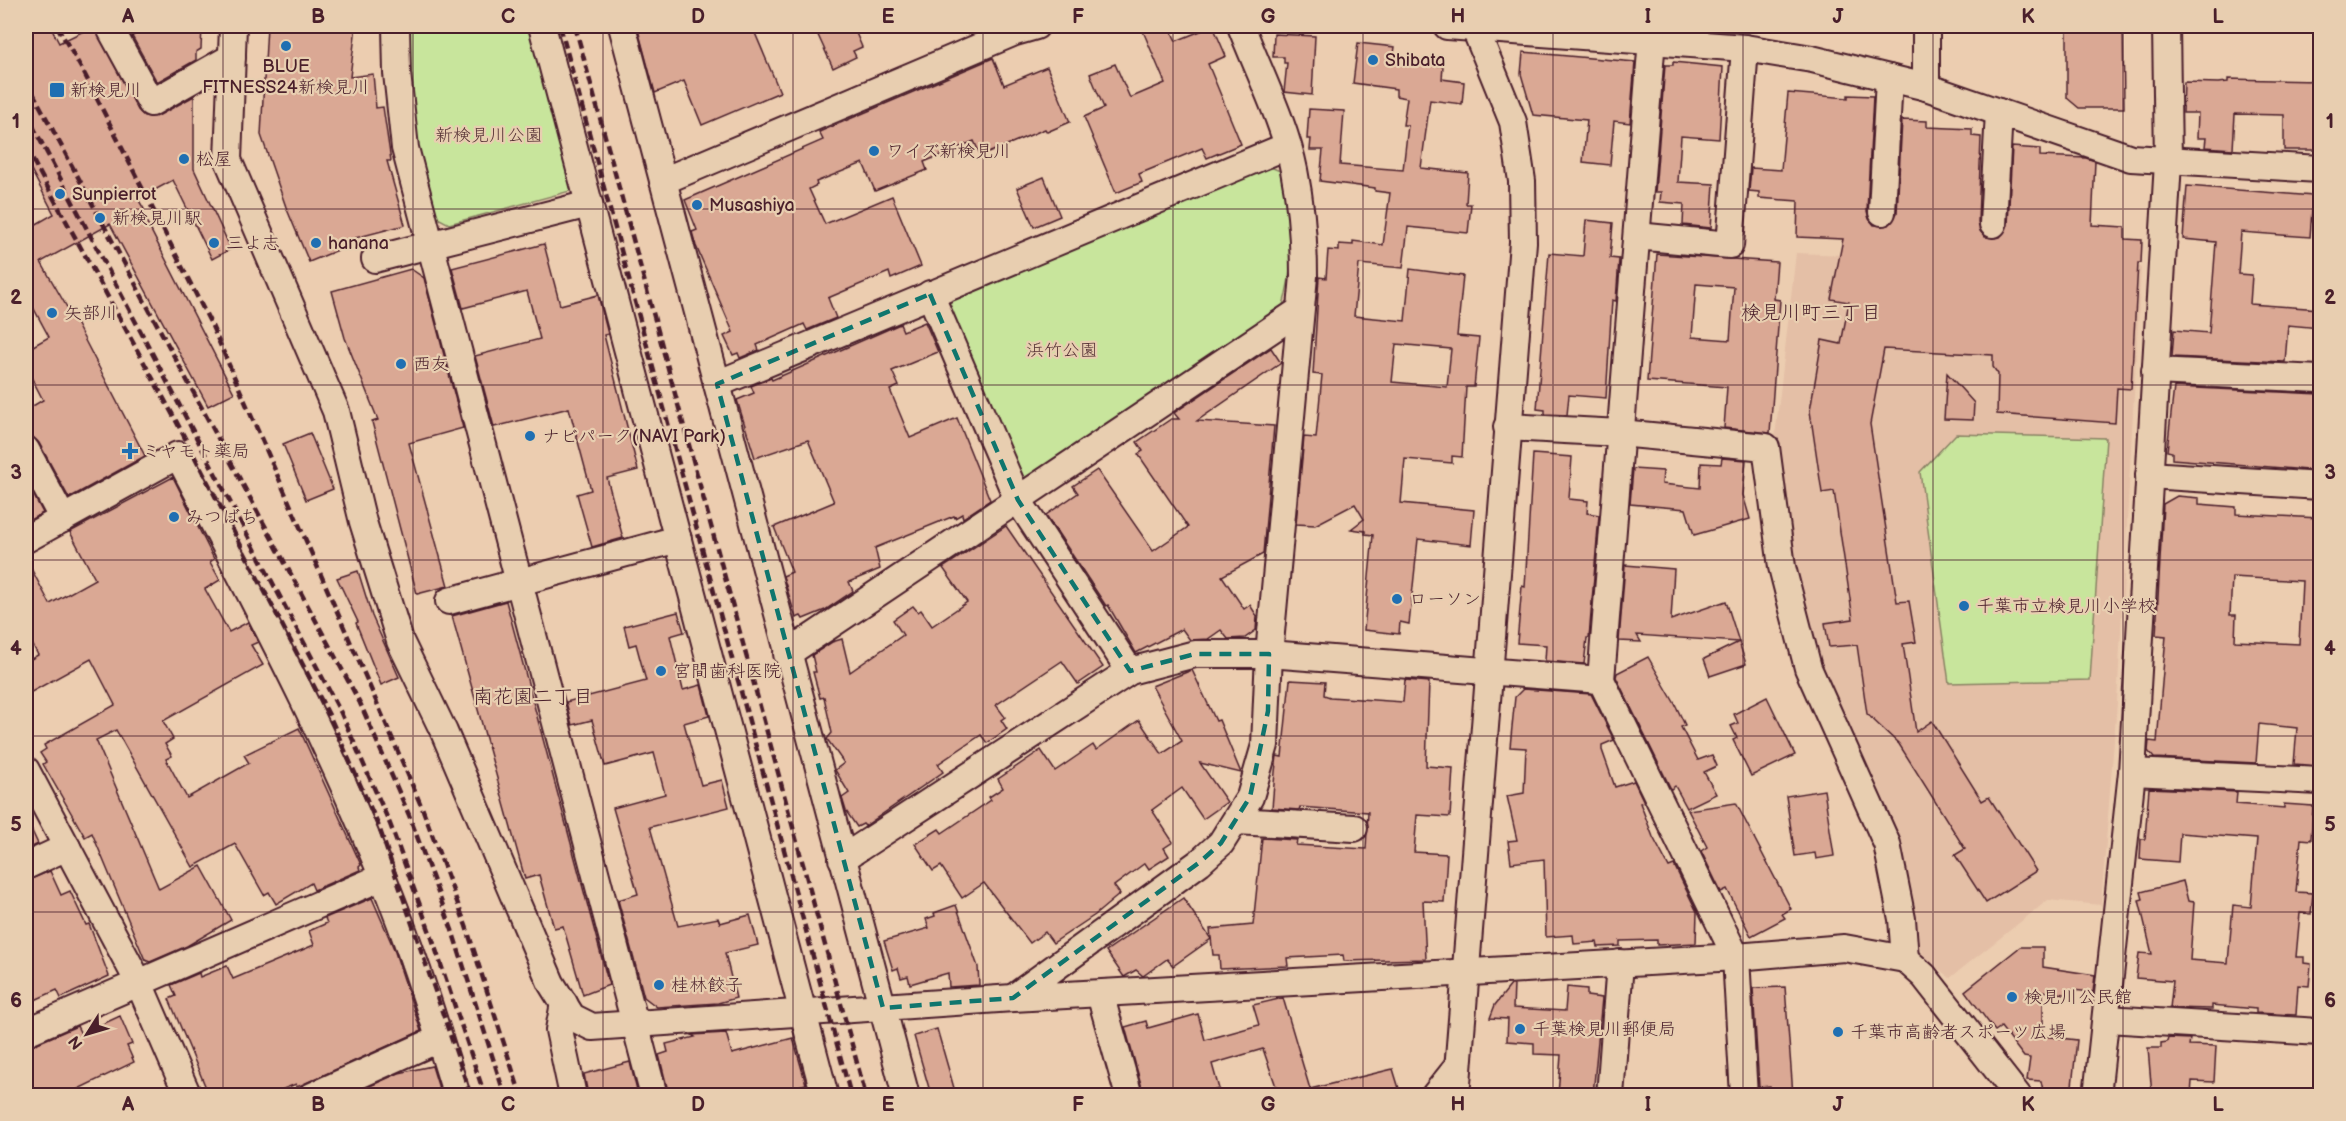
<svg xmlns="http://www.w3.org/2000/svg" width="2346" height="1121" viewBox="0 0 2346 1121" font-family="'Balsamiq Sans','Klee One',sans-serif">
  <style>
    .built { fill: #e4bfa6 }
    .green { fill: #c8e59c; stroke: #898264; stroke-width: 1.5 }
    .building { fill: #daa894; stroke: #4a1f2b; stroke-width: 1.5; fill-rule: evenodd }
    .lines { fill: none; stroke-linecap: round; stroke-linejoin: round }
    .minor-casing { stroke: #4a1f2b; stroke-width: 30 }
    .minor { stroke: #e8ceb0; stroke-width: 26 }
    .rail { stroke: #4a1f2b; stroke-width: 4.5; stroke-dasharray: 9 4.5; stroke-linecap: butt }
    .marked { fill: none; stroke: #0f766e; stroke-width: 4.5; stroke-dasharray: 12 8; stroke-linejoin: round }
    .grid { fill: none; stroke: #4a1f2b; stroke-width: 1.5; stroke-opacity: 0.55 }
    .poi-dot { fill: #1f6fb2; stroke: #e8ceb0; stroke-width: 2 }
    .labels { text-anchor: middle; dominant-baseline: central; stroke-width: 4.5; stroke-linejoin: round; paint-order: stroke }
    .poi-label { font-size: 18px; fill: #4a1f2b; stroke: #e8ceb0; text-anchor: start }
    .park-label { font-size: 18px; fill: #573336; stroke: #e8ceb0 }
    .neighbourhood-label { font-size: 20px; fill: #4a1f2b; stroke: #e8ceb0 }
    .neatline { fill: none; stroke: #4a1f2b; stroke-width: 2 }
    .grid-label { font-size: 20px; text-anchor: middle; font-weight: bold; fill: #4a1f2b }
  </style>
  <rect width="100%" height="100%" fill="#eccdb0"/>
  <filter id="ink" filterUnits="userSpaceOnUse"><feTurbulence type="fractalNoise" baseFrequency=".0167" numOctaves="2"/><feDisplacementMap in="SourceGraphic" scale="12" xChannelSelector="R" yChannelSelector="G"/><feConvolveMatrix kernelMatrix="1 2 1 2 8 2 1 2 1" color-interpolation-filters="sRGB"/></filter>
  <g filter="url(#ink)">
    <path class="built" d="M1796,253L2141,267L2117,703L2101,905L2048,900L1950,978L1924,957L1915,938L1899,842L1870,772H1866L1819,665L1792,547L1775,437Z"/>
    <g class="green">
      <path d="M409,26H533L574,180L570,191L449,224L434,216L421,164L406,73Z"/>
      <path d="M1268,166L1285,173C1291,224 1297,263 1281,312L1028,482L1017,476L945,310L950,298Z"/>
      <path d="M1956,434L2106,438L2090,680L1949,683L1920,472Z"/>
    </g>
    <g class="building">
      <path d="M26,26H50L59,43L94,26L138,110L144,116H158L194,96V169L231,249L212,259L173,180L138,199L144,209L141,211L234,393L208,406L110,224L41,262L76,323L145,456L69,498L39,443L33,437L26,435V410L43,400L26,367V350L49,337L26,294V230L54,214L26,160Z"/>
      <path d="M151,26H202L201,49L196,52V60L157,82L132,36Z"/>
      <path d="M267,26H356L350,77L373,74L376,108L383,107L391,161H387L405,225L336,243L338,250L309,262L286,207L261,135Z"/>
      <path d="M637,26H752L780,92L702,125L684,81L655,93Z"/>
      <path d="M834,26H853L862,47L853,51L856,57L833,68L817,33Z"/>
      <path d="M1156,26H1169L1176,41L1213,26L1226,56L1208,64L1241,144L1207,158L1202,148L1139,174L1142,182L1116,193L1084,117L1104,108L1090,74L1115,64L1130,98L1165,83L1143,31Z"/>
      <path d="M2067,26H2123L2124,108H2079L2067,98Z"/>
      <path d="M1274,34L1315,36L1312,95L1284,92L1287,63H1284V57H1273Z"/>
      <path d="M1358,43L1395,47L1393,60L1443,66L1442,79L1464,82L1462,104L1430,100L1421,168L1468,173L1466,204H1471L1468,233L1408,227L1403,268L1359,264L1354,316L1405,321L1410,269L1463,276L1457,336L1479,338L1474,387H1466L1462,457L1452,456V463L1405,459L1401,503L1474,510L1471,545L1418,539L1409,624L1400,622L1399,634L1364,630L1373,535L1365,534V531L1351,529L1364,519L1355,504L1315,525L1296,524L1304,437L1316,438L1322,375L1313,374L1319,277L1326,278L1328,250L1339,251V244L1353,245V241L1383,245L1390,193L1375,191V188L1320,181L1323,150H1310L1311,139H1307L1309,109L1344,111L1340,165L1403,170L1408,125H1403L1407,98L1396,96V89L1353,83ZM1396,344L1451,349L1447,387L1392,382Z"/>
      <path d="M1523,52L1635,62L1630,123L1614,121L1610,165L1583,162L1587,120L1533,115L1521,74Z"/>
      <path d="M993,58L1004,85L1047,67L1070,122L1047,132L1045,129L981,156L974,141L924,162L927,170L875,191L863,163L816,182L817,185L809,189L825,224L892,196L921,266L891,279L889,272L828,298L836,318L807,330L804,324L757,345L759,350L740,358L738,353L733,355L724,336L733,332L696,246L692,232L697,230L685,200L823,140L819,132Z"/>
      <path d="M1673,62L1723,67L1719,139L1681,136L1678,182L1714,184L1711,228L1683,225L1684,204L1660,202L1661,192H1655L1665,65H1673Z"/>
      <path d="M2228,79L2317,81L2318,150H2284V115L2235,114L2233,149L2205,147L2206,138H2197L2198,113H2183L2184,82L2218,83L2228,82Z"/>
      <path d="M1788,93L1848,98V95L1873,96L1867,211L1869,219L1874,225H1889L1897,213L1902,120L1927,121V127L1972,129V136L1981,137L1978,223L1980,231L1985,237H2000L2008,225L2012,147L2040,149V156L2086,158L2095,161L2092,225L2125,227V239L2142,240L2141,263H2138L2131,389L2117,388L2115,423L1997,414L1998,374L1993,367V355L1884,349L1870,424L1897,602L1909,601L1916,642L1903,644L1916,732L1932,721L1982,801L1989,797L2036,871L1986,903L1955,855L1965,849L1899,744L1867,714L1857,645L1829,647L1825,623L1853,619L1834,491L1822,493L1810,411L1822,340L1841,344L1849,302L1831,299L1843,239L1797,237L1798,201L1759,198V192L1749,191L1751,168L1781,170Z"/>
      <path d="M1044,177L1060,216L1034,227L1017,188Z"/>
      <path d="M2187,186L2313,196L2310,237L2241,232L2238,274L2252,275L2250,304L2320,309V328L2288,325L2285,362L2172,357L2174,330L2209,333L2216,242L2183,239Z"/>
      <path d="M1586,220L1613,223L1610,258L1619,259L1616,301L1612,300L1606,398L1569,395L1567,415L1545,414V410L1537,409L1549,253L1583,256Z"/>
      <path d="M544,244L560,305L598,295L608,334L604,335L638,470L607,478L623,538L592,547L577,494L591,490L569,408L494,427L475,356L540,339L527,291L463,308L452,268Z"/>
      <path d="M1657,254L1777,262L1774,299L1780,300L1770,433L1724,428L1727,387L1647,381ZM1696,284L1734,287L1730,340L1692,337Z"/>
      <path d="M411,269L424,278L463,428L409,443L448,586L417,594L372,422L378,420L345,338L332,291Z"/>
      <path d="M925,322L938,352L892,371L899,386L890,390L910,438L957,418L990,500L963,518L962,514L955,518L954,516L875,548L880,569L849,582L853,591L825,610L803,619L801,616L796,618L783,576L792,572L774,527L834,502L808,440L755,458L737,400L754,393L751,386L771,378L772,380L900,324L903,331Z"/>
      <path d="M1271,348L1281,363L1197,421L1274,426L1263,554L1222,576L1244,609L1250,605L1257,616L1256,630L1245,638L1228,639L1221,630L1208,639L1190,640L1182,629L1136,653L1108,605L1106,606L1046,515L1078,493L1073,486L1097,470L1153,551L1188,527L1138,454L1143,451L1137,442L1171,419H1179L1174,413Z"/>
      <path d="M1947,373L1974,403L1973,420L1944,419Z"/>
      <path d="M2174,387L2320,394L2316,437H2320V471L2172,459V452L2167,451Z"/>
      <path d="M310,433L333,489L306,500L283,444Z"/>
      <path d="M1533,454L1572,457L1569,499L1588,501L1587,513L1599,515L1589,638H1587L1584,664L1545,661L1546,645L1517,643L1522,586L1525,587Z"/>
      <path d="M1722,458L1746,460L1743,495L1750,519L1694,535L1686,509L1630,504L1633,469L1663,471L1662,484L1700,488L1701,463L1721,464Z"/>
      <path d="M173,477L214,559L210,562L220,580L205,589L229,632L248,622L258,642L251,645L263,665L163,721L173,739L165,744L172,756L166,759L187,798L249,763L244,755L299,728L361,865L359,867L360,870L314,890L311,883L276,904L269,892L264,895L235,844L193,867L116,730L96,740L159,889L201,866L231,920L187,946L150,962L145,960L92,833L85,837L43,764L46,762L40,753L46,749L44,745L115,705L91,659L26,695V662L38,655L26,632V559L50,604L95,579L70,532Z"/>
      <path d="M26,481L43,513L26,522Z"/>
      <path d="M2177,496L2199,498V504L2236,507V514L2320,518V766L2294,764L2297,728L2259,724L2256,763L2154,758L2148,751L2149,741L2157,742L2166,636L2156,635L2163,504ZM2232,577L2302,581L2299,644L2235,641L2236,615H2230Z"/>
      <path d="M1006,526L1103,667L1078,684L1062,661L996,705L1005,717L1001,720L1007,729L987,743L981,735L938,764L943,772L865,826L863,824L857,827L846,811L842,798L849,793L835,770L844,763L827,739L832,733L824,697L820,698L813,672H816L812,655L832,642L842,639L850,672L903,635L893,620L913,606L918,612L921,610L932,626L967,602L943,568Z"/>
      <path d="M1625,565L1674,569L1671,620L1726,601L1746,664L1710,676L1704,659L1739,642L1637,635L1641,642L1619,641Z"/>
      <path d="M358,571L372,616L399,677L381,685L356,623L358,622L337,578Z"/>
      <path d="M506,601L609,985L583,995L563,926L554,928L539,875L525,879L452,616Z"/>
      <path d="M678,612L684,632L670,636L683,690L701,685L709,716L684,723L701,785L722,780L729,807L650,827L678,926L718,918L720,923L750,915L758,945L725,953L736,998L718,1003L657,1007L644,997L618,900L638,894L613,808L665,794L654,753L605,766L592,720L572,725L566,702L646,681L636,644L629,646L624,626Z"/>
      <path d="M1648,657L1675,704L1685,725L1681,727L1698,760L1712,755L1717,766L1704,772L1716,794L1687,808L1675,786L1671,789L1616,677L1617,673Z"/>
      <path d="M1192,670L1216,721L1219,720L1241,773L1200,763L1227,802L1203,819L1182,788L1152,810L1173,842L1164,848L1169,856L1149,869L1145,863L1114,886L1120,894L1095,915L1053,943L1045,932L1030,943L984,883L962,898L941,866L933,871L915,844L939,829L942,833L991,800L989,797L1003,788L998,779L1041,750L1055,771L1093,745L1096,750L1139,720L1162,754L1182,741L1152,686Z"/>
      <path d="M1290,680L1325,682L1324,695L1330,697L1403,702L1405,680L1429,682L1426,766L1453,768L1450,817L1417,815L1414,852L1447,854L1444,902L1423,901L1426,959L1344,961L1343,955L1287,958L1288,966L1220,969L1219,955H1213L1210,929L1253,925L1262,838L1297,840L1296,845L1366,849L1368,812L1300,807L1299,810L1272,808L1275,772L1277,756L1282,757Z"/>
      <path d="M1523,689L1591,694L1614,740L1602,745V750L1615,787L1634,781L1644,802L1640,803L1653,837L1669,867L1674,865L1697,912L1696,943L1657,945V940L1620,941V946L1598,947L1597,942L1574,944L1573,935L1546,937L1544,859L1511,863L1508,841L1517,840L1507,796L1524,793L1526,748L1510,747L1515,697Z"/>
      <path d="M1767,697L1795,755L1751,776L1733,740L1737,738L1731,726L1738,723L1734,714Z"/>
      <path d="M2149,788L2237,792L2236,804L2284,808V804L2313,806L2311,840L2301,839L2296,892L2313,893L2311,914L2300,913L2296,957H2304V963L2311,964L2309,986L2298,985L2296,1015L2256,1013V1009L2212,1005V1009L2170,1008L2173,981L2136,978L2139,953L2152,954L2139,900L2143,899L2141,892L2183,881L2188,901L2194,902L2190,960L2228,963L2233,905L2251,907L2257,839L2180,833L2178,862L2140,859L2141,839H2145Z"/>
      <path d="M1824,790L1834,856L1816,859L1815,853L1795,856L1786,796Z"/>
      <path d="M1736,803L1791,909L1782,914L1785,918L1751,936L1727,889L1721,892L1701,851L1707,847L1688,810Z"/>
      <path d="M26,818L38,844L26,850Z"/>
      <path d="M50,871L61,895L70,891L86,925L89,924L109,976L61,998L57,990L26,1004V881Z"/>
      <path d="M372,898L394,949L421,1031L297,1087L296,1084L268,1095H209L169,999L176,996L171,985L199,973L200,977L227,966L233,979L314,945L309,931L327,923L325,918Z"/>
      <path d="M1183,898L1211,939L1173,966L1167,959L1143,976L1136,970L1124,977L1106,951Z"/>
      <path d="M956,905L978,967L979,985L949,987L948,973L910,984L908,976L901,978L898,968L893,970L884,941L929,928L926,919L935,916L934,913Z"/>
      <path d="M2020,947H2043V967L2095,975L2093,992L2072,990L2071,995L2043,991V1036L2077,1040L2071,1095H2044L2041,1081L2027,1080L2030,1058L2024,1057L2001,1027L1995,1031L1965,991Z"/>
      <path d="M1511,985H1514L1513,1008L1565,1011L1567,987L1587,989V996L1602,998L1593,1095H1558L1561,1055L1534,1054V1043L1507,1041L1508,1019L1490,1018L1495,1005Z"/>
      <path d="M1785,987L1793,1095H1770V1086L1759,1087L1753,988Z"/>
      <path d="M1283,998L1310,1089L1393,1069L1401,1095H1279L1263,1049L1212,1064L1219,1089L1194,1095H1144L1125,1027L1146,1021L1148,1028L1198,1014L1205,1040L1259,1025L1253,1005Z"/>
      <path d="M120,1016L132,1044L127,1046L134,1062L66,1095H26V1048L77,1026L81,1034Z"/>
      <path d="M937,1029L956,1095H931L914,1036Z"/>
      <path d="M726,1033L732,1054L793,1038L806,1084L761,1095H669L659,1055L668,1052L666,1044L695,1037L692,1035Z"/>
      <path d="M2168,1038L2190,1039L2189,1045L2216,1046L2214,1082L2192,1081L2191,1095H2152L2148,1048H2161V1043L2167,1042Z"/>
      <path d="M630,1062L638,1095H588L584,1074Z"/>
      <path d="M432,1066L441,1095H350L399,1073Z"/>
    </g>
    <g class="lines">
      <defs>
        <g id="minor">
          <path d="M233,26L228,160L336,411L363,522L400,641L444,732L551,983L572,1017L592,1027L1013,998L1736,957L1844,948L1905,959L1924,976L2018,1096"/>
          <path d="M396,26L397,73L405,148L654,1096"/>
          <path d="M542,26L825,1096"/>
          <path d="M622,26L906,1096"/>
          <path d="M1447,26L1745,48L1812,59L1926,87L2131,158L2320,169"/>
          <path d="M1653,26L1601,680L1736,957L1744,1096"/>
          <path d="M111,30L151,103L232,57"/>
          <path d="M1926,87V26"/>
          <path d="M663,181L1015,32L1036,26"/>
          <path d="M1882,212L1889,78"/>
          <path d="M1993,224L1999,112"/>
          <path d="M1637,236L1730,245L1745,48"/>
          <path d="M375,259L589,204"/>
          <path d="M930,294L1018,500L1130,671"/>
          <path d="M2155,371L2320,379"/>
          <path d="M717,384L1287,146"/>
          <path d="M1507,427L1620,433L1766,447L1782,567L1808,668L1887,844L1902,919L1905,959"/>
          <path d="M26,450L63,519"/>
          <path d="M2149,475L2320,486"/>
          <path d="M26,539L178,455C254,601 333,747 392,901C417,965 437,1030 457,1096"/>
          <path d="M449,601L678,539"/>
          <path d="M787,654L1299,311"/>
          <path d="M26,770L139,983L188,1096"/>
          <path d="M2132,772L2320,781"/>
          <path d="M1236,821L1354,828"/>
          <path d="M842,859L1130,671L1195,654H1269L1601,680"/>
          <path d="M26,866L67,847"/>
          <path d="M1100,994L1129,1096"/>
          <path d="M1013,998L1200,862L1221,843L1250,797L1265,745L1269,654L1304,276C1304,241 1301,205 1294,170C1285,124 1258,70 1241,26"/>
          <path d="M564,1003L559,1030L573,1096"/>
          <path d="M2107,1019L2320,1032"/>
          <path d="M26,1032L382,877"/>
          <path d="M312,1096L439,1039"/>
          <path d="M1434,1096L1458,1066"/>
          <path d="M1456,1096L1523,242L1522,181L1513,122L1474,26"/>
          <path d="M1610,1096L1620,963"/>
          <path d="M2097,1096L2132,772L2168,162L2166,26"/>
        </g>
      </defs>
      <use href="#minor" class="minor-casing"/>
      <use href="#minor" class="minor"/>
      <g class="rail">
        <path d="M57,26L84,73L212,326L374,696L423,810L466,926L521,1096"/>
        <path d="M560,26L851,1096"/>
        <path d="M575,26L866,1096"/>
        <path d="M26,80L360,703L409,815L452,930L505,1096"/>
        <path d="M26,113L341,713L390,824L432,938L485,1096"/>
        <path d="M26,148L174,417L330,717L379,827L471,1096"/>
      </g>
    </g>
  </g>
  <path class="marked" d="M930,294L1018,500L1130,671L1195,654H1269L1268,711L1250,797L1221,843L1200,862L1013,998L883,1008L717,384Z"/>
  <path class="grid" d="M223,26V1096M413,26V1096M603,26V1096M793,26V1096M983,26V1096M1173,26V1096M1363,26V1096M1553,26V1096M1743,26V1096M1933,26V1096M2123,26V1096M26,209H2320M26,385H2320M26,560H2320M26,736H2320M26,912H2320"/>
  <g class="poi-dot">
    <circle cx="286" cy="46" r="6"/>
    <circle cx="1373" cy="60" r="6"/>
    <rect x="49" y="82" width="16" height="16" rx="3"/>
    <circle cx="874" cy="151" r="6"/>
    <circle cx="184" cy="159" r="6"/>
    <circle cx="60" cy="194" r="6"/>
    <circle cx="697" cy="205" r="6"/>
    <circle cx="100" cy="218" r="6"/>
    <circle cx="214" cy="243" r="6"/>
    <circle cx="316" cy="243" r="6"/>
    <circle cx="52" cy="313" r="6"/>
    <circle cx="401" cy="364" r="6"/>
    <circle cx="530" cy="436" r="6"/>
    <path d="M127 442h6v6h6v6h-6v6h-6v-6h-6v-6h6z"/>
    <circle cx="174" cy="517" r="6"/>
    <circle cx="1397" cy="599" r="6"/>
    <circle cx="1964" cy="606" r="6"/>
    <circle cx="661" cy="671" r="6"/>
    <circle cx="659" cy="985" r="6"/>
    <circle cx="2012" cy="997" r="6"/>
    <circle cx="1520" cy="1029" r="6"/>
    <circle cx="1838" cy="1032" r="6"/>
  </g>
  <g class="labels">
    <g class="poi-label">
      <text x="1385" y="60">Shibata</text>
      <text x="286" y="66" text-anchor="middle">BLUE<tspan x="286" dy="21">FITNESS24新検見川</tspan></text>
      <text x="70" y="90">新検見川</text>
      <text x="886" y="151">ワイズ新検見川</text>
      <text x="196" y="159">松屋</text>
      <text x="72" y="194">Sunpierrot</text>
      <text x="709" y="205">Musashiya</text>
      <text x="112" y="218">新検見川駅</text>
      <text x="226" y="243">三よ志</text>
      <text x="328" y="243">hanana</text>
      <text x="64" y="313">矢部川</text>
      <text x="413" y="364">西友</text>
      <text x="542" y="436">ナビパーク(NAVI Park)</text>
      <text x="142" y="451">ミヤモト薬局</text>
      <text x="186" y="517">みつばち</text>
      <text x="1409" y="599">ローソン</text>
      <text x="1976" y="606">千葉市立検見川小学校</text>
      <text x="673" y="671">宮間歯科医院</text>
      <text x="671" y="985">桂林餃子</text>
      <text x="2024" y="997">検見川公民館</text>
      <text x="1532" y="1029">千葉検見川郵便局</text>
      <text x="1850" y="1032">千葉市高齢者スポーツ広場</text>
    </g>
    <g class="park-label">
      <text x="489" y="135">新検見川公園</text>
      <text x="1062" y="350">浜竹公園</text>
    </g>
    <g class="neighbourhood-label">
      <text x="1811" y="313">検見川町三丁目</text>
      <text x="533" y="697">南花園二丁目</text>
    </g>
  </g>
  <rect width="2346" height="1121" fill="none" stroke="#e8ceb0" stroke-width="66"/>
  <g transform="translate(87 1034) rotate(233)" stroke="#e8ceb0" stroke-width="4.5" paint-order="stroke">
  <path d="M0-4.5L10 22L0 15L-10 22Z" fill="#4a1f2b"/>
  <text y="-9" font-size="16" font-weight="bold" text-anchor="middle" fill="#4a1f2b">N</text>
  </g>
  <rect x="33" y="33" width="2280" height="1055" class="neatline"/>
  <g class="grid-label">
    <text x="128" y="23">A</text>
    <text x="318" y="23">B</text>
    <text x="508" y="23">C</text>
    <text x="698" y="23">D</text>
    <text x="888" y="23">E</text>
    <text x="1078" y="23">F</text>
    <text x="1268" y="23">G</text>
    <text x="1458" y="23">H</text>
    <text x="1648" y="23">I</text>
    <text x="1838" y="23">J</text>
    <text x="2028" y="23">K</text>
    <text x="2218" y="23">L</text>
    <text x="16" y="128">1</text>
    <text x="2330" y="128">1</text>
    <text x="16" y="304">2</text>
    <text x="2330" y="304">2</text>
    <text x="16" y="479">3</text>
    <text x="2330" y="479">3</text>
    <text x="16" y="655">4</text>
    <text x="2330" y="655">4</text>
    <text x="16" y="831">5</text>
    <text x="2330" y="831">5</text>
    <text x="16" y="1007">6</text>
    <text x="2330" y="1007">6</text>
    <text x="128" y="1111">A</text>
    <text x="318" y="1111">B</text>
    <text x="508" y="1111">C</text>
    <text x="698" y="1111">D</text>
    <text x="888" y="1111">E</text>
    <text x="1078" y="1111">F</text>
    <text x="1268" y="1111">G</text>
    <text x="1458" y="1111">H</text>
    <text x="1648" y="1111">I</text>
    <text x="1838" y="1111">J</text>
    <text x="2028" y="1111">K</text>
    <text x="2218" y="1111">L</text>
  </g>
</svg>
